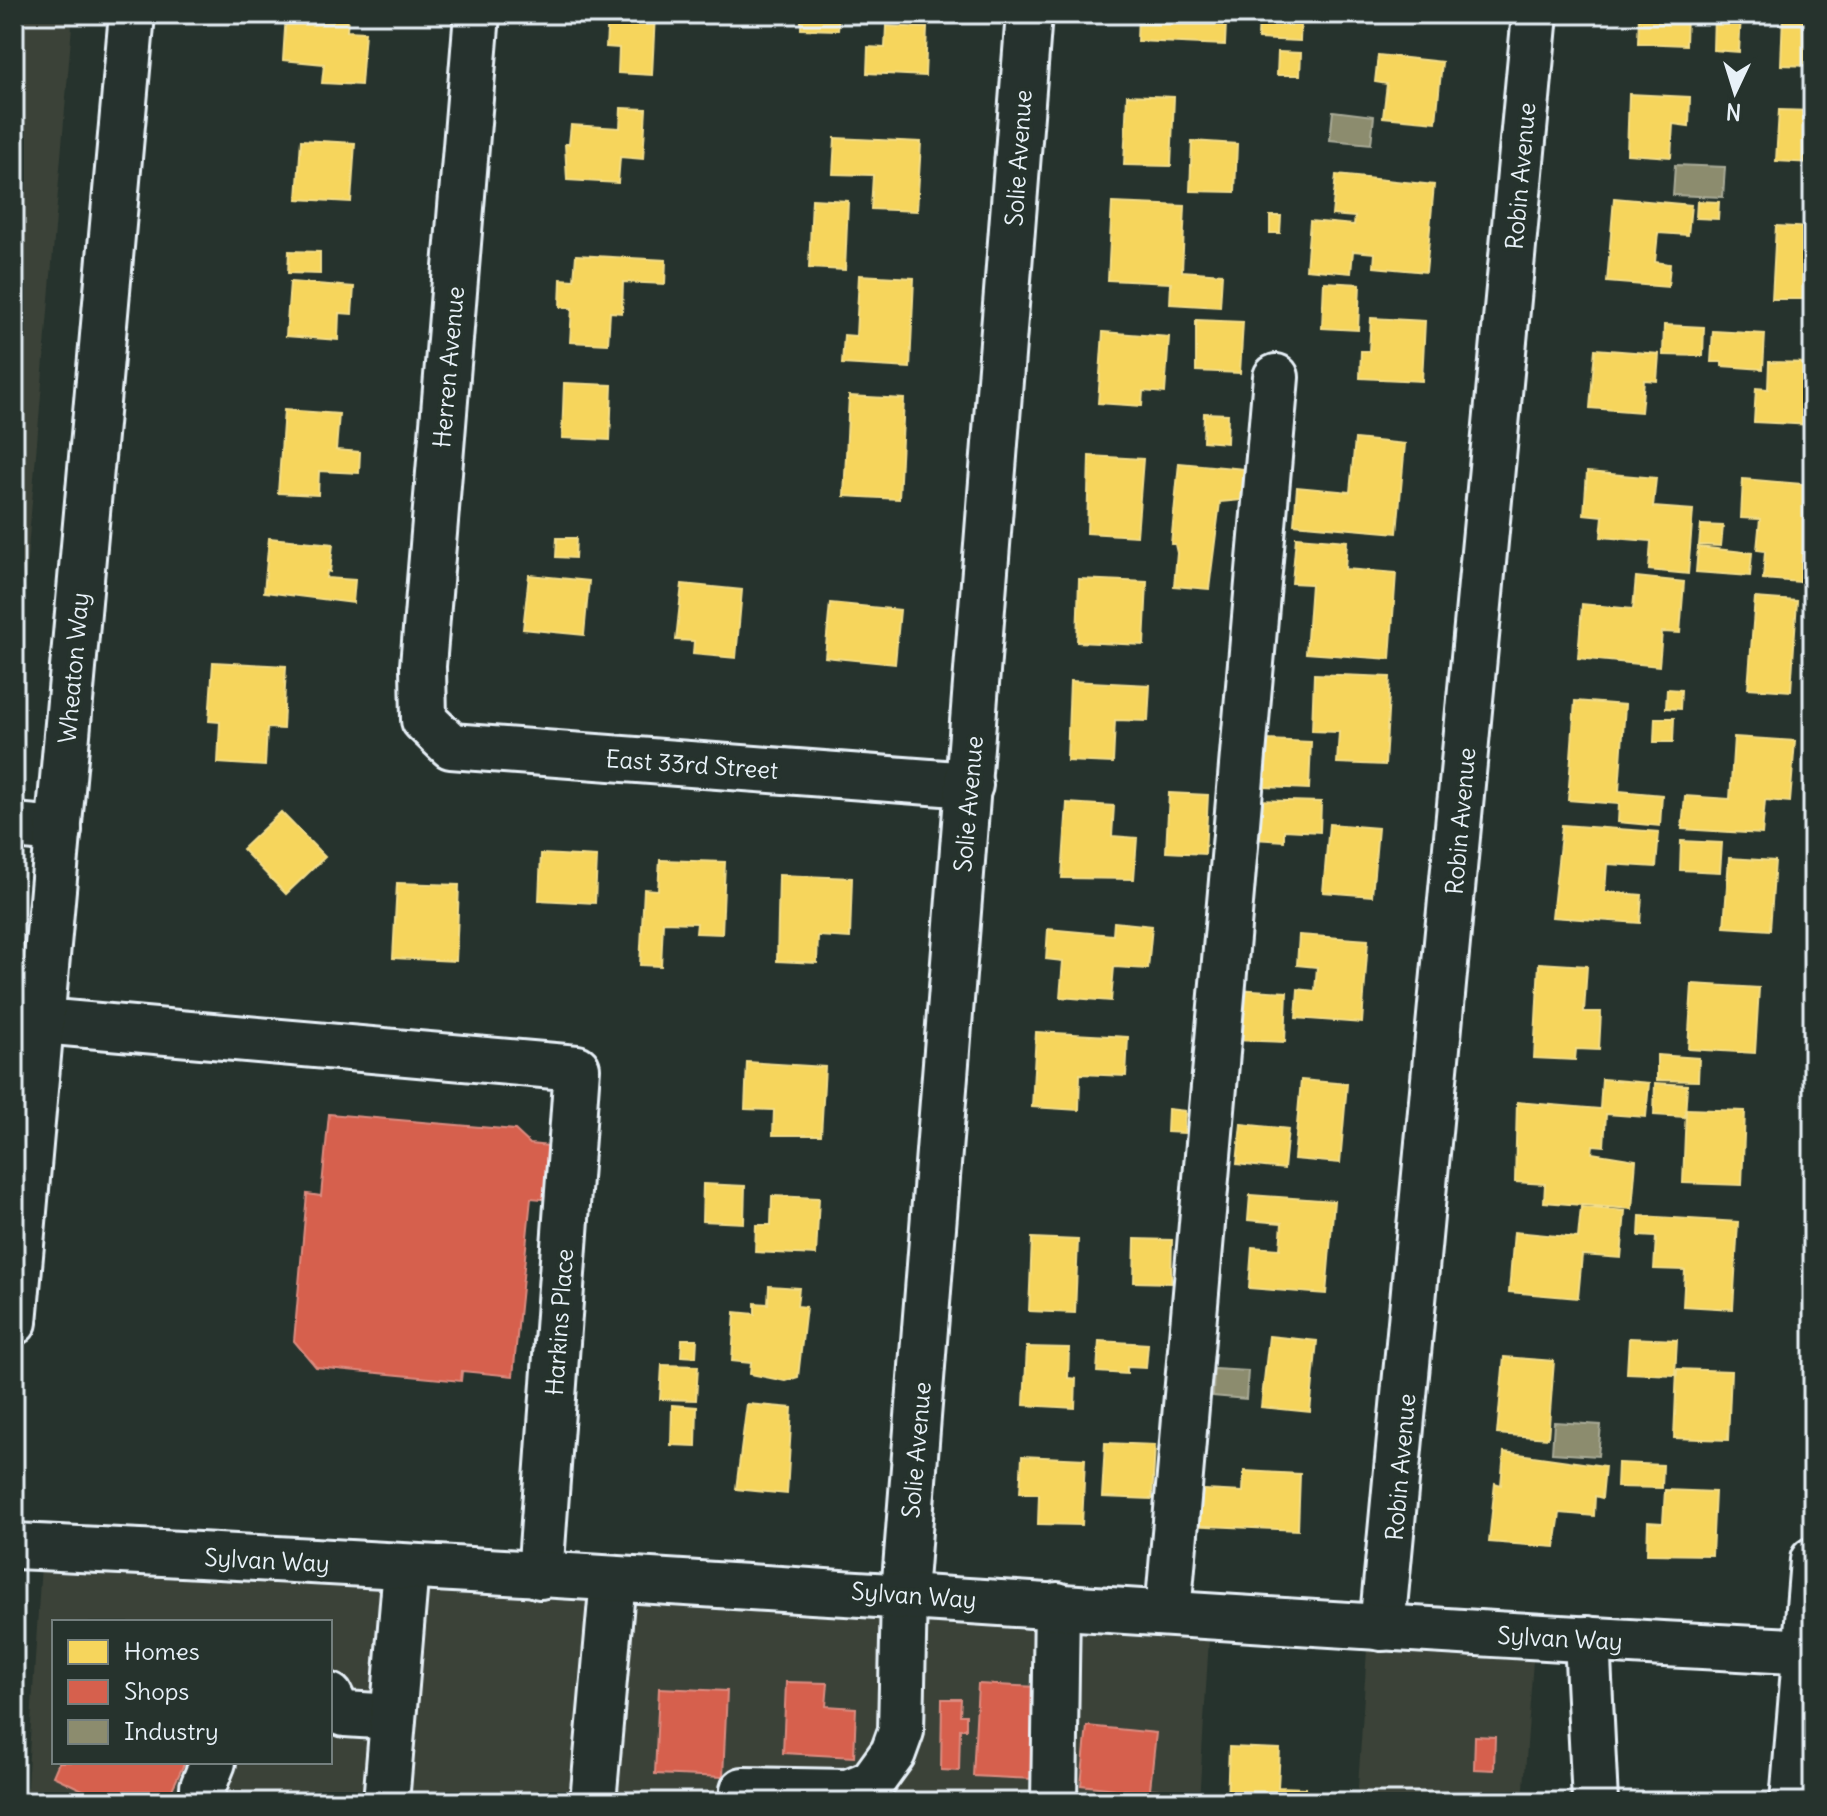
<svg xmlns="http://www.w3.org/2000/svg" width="1827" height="1816" viewBox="0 0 1827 1816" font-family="Delius,sans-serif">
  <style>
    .built { fill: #3a4238; fill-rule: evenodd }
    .homes { fill: #f6d55c; stroke: #f2dd8b; stroke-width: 2 }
    .shops { fill: #d6604d; stroke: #db8c80; stroke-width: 2 }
    .industry { fill: #8c8c6e; stroke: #a8aa97; stroke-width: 2 }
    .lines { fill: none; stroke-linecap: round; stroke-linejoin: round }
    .minor-casing { stroke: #e8f1f8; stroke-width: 50 }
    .major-casing { stroke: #e8f1f8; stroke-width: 50 }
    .minor { stroke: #26332d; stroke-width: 44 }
    .major { stroke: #26332d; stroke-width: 44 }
    .labels { text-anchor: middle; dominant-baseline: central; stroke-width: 8; stroke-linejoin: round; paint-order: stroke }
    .street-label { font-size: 24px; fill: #e8f1f8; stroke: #26332d }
  </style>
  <rect width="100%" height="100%" fill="#26332d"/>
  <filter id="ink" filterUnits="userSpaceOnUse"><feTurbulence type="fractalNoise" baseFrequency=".0125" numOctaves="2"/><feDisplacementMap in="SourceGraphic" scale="16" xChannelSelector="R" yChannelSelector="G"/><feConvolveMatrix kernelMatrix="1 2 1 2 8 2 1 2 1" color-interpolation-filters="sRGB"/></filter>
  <g filter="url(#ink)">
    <g class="built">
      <path d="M14,14H73L14,716Z"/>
      <path d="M41,1564L1209,1639L1199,1802H26ZM54,1622H330V1762H54Z"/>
      <path d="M1367,1649L1533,1660L1523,1802H1357Z"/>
    </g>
    <g class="homes">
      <path d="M286,14H348L347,31L365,32L361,85L322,83L324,64L283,60Z"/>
      <path d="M608,14H655L652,75L618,73L619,48L606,47Z"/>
      <path d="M801,14H839L838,30L801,29Z"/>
      <path d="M1138,14H1185V20L1226,22L1225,45L1137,41Z"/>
      <path d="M1259,14H1301L1300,41L1258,39Z"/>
      <path d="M1322,14H1365V18Z"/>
      <path d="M1639,14H1687L1686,45L1638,43Z"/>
      <path d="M1714,14H1741L1739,52L1713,50Z"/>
      <path d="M1783,14H1813V66L1781,65Z"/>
      <path d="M886,26L927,28L925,76L867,73L868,47L885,48Z"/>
      <path d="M1278,52L1301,53L1300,75H1277Z"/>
      <path d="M1378,55L1442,62L1436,122L1383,117L1387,84L1375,82Z"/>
      <path d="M1629,94L1690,97L1689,126L1673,124L1671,157L1627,154Z"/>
      <path d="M1127,95L1174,97L1171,166L1124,165Z"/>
      <path d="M621,108L646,109L643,159L620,157L618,183L567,180L565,144H569L571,125L620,128Z"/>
      <path d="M1779,110L1813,111V163L1776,161Z"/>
      <path d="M835,138L921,142L917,211L871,209L873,175L833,174Z"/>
      <path d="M301,140L355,143L351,202L297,199Z"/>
      <path d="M1192,141L1237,144L1235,192L1190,191Z"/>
      <path d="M1336,175L1434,185L1426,272L1374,267L1375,253L1353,251L1351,273L1306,269L1310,221L1354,225L1355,217L1332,215Z"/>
      <path d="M1614,198L1691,205L1688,235L1658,233L1655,262L1670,264L1668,287L1607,282Z"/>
      <path d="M812,199L848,201L845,270L809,268Z"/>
      <path d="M1697,201L1719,202L1718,219L1696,218Z"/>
      <path d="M1112,203L1185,206L1182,271L1222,274L1220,307L1170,304L1171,283L1108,280Z"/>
      <path d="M1270,216H1281L1280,233H1270Z"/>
      <path d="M1776,226L1813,228V299H1772Z"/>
      <path d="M289,251L320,252V274L288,273Z"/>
      <path d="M576,255L666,260L665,284L623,282L622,313L610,312L608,344L570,342L572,308L560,307L561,279L574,280Z"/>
      <path d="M859,275L914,278L910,368L842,364L844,335L856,336Z"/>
      <path d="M290,282L354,287L352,314L339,313L338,340L286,336Z"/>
      <path d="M1324,282L1360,284L1358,330L1322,328Z"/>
      <path d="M1371,318L1425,321L1422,381L1360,378L1361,351H1369Z"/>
      <path d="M1196,320L1243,322L1240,373L1196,371Z"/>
      <path d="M1664,325L1704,327L1703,356L1663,355Z"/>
      <path d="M1713,331L1765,334L1763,369L1722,366V362H1711Z"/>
      <path d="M1103,332L1169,337L1165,393L1143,391L1142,406L1098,403Z"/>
      <path d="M1595,349L1659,354L1657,381L1644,380L1641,412L1590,408Z"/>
      <path d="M1769,362L1813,363V425L1754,422L1756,388L1768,389Z"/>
      <path d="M564,383L612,385L610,440L562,438Z"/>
      <path d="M849,396L904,399L899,499L844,496Z"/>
      <path d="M284,410L339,414L336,450L360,452L359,473L319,471L318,495L278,493Z"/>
      <path d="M1204,413L1228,414L1227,443L1203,441Z"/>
      <path d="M1355,439L1405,444L1397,533L1294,524L1297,487L1350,492Z"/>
      <path d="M1089,456L1143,459L1137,536L1087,533Z"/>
      <path d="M1179,463L1255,470L1252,499L1220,502L1209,589L1174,586L1177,553L1175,544H1171Z"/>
      <path d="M1587,472L1656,478L1653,507L1693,510L1688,574L1649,570L1651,541L1601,537L1603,516L1584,514Z"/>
      <path d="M1743,479L1813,485L1809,554L1802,553L1800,582L1763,579L1765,551L1757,550L1760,519L1741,518Z"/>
      <path d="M1701,525L1723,526L1721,546L1699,545Z"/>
      <path d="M1296,537L1347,541L1345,569L1396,573L1390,659L1306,653L1311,584L1292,583Z"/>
      <path d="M269,538L333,544L330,572L327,571L326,578L355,580L353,603L264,592Z"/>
      <path d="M557,538H576L575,558L556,557Z"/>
      <path d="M1698,547L1752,553L1750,576L1696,572Z"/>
      <path d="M529,575L589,581L584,635L523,629Z"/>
      <path d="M1636,577L1684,582L1680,633L1662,632L1659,666L1578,658L1582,604L1633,609Z"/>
      <path d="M1079,579L1147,582L1144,645L1077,642Z"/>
      <path d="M682,584L742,590L736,658L693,654L694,641L676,640Z"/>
      <path d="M1755,598L1797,601L1791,691L1748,688Z"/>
      <path d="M830,603L900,610L895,664L825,657Z"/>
      <path d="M213,662L286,666L283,729L267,728L265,766L218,763L220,722L209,721Z"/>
      <path d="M1314,674L1390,677L1385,765L1337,763L1339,732L1312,731Z"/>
      <path d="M1070,681L1150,685L1148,721L1115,720L1113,763L1067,761Z"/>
      <path d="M1667,689L1681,690L1680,709L1666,708Z"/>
      <path d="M1575,701L1625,705L1619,791L1662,795L1660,826L1618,822L1619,804L1568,800Z"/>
      <path d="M1655,718H1674L1673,742H1654Z"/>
      <path d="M1734,737L1795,741L1790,802L1765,800L1762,834L1682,829L1685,796L1730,799Z"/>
      <path d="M1267,740L1311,742L1309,789L1265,787Z"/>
      <path d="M1169,793L1208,795L1205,854L1166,852Z"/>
      <path d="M1256,800L1321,802L1320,832L1284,830V841L1254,839Z"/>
      <path d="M1067,803L1114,806L1112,836L1137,838L1134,879L1062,878Z"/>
      <path d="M281,812L325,857L286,894L242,849Z"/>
      <path d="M1329,824L1378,828L1372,896L1323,892Z"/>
      <path d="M1562,825L1659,832L1656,867L1607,864L1605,892L1642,895L1640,923L1552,917Z"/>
      <path d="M1681,841L1722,843L1720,872L1680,870Z"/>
      <path d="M541,854L597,857L595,903L539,900Z"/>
      <path d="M1729,858L1775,861L1770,930L1724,927Z"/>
      <path d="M660,860L725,862L722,934L696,933L697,923L663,922L661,966L640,965L644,889L658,890Z"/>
      <path d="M779,875L852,878L850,938L818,936L817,963L777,961Z"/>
      <path d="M397,883L459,885L456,961L393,958Z"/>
      <path d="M1114,922L1152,926L1148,969L1114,967L1111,1001L1060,997L1063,961L1046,959L1048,929L1113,935Z"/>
      <path d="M1299,935L1368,940L1362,1023L1296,1018L1298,989L1315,991L1317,967L1297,965Z"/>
      <path d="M1539,963L1587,966L1584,1012H1601L1599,1050L1576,1049L1575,1060L1534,1058Z"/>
      <path d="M1692,984L1759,988L1755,1053L1688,1049Z"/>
      <path d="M1235,989L1287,992L1285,1042L1232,1040Z"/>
      <path d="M1036,1032L1128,1037L1126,1076L1080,1074L1079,1110L1032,1107Z"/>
      <path d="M1657,1055L1699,1058L1698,1081L1657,1080Z"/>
      <path d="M747,1062L825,1067L821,1135H773L774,1110L745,1109Z"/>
      <path d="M1602,1079L1649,1083L1646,1117L1606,1114L1604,1146L1593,1145L1592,1153L1636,1160L1632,1209L1544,1202L1545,1184L1515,1182L1517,1102L1600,1109Z"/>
      <path d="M1301,1080L1347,1084L1340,1163L1294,1159Z"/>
      <path d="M1655,1083L1687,1085L1685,1117L1654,1115Z"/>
      <path d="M1168,1109L1185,1111L1184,1133L1167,1132Z"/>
      <path d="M1686,1109L1745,1111L1742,1185L1683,1183Z"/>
      <path d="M1241,1124L1288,1129L1284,1169L1237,1164Z"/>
      <path d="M703,1184L745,1186L744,1223L702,1221Z"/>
      <path d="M1250,1195L1334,1201L1326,1294L1249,1288L1252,1247L1280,1249L1282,1223L1248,1220Z"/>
      <path d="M772,1196L819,1198L816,1255L755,1252L756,1225H771Z"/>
      <path d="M1581,1207L1625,1211L1621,1258L1582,1255L1578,1298L1509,1292L1514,1232L1578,1238Z"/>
      <path d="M1640,1216L1738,1222L1733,1309L1683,1306L1685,1270L1654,1269L1656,1237L1639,1236Z"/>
      <path d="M1032,1238L1078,1240L1075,1313L1029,1311Z"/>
      <path d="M1135,1239L1172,1240L1171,1283L1134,1282Z"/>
      <path d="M769,1286L799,1288L797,1306L806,1307L798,1377L785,1381L750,1374L751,1363L732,1361L735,1312L755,1314V1303L768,1304Z"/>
      <path d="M1269,1336L1317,1341L1310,1412L1261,1407Z"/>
      <path d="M1629,1338L1677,1340L1675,1375L1627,1373Z"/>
      <path d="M682,1339H697L696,1357L681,1356Z"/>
      <path d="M1099,1341L1148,1344L1146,1368L1127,1367V1374L1097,1372Z"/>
      <path d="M1027,1347L1069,1348L1068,1378L1076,1379L1075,1408L1024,1405Z"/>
      <path d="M1504,1357L1554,1361L1548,1438L1497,1434Z"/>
      <path d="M662,1365L698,1366L696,1400L660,1399Z"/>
      <path d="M1677,1369L1731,1371L1728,1440L1674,1438Z"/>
      <path d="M747,1404L792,1408L787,1494L736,1489Z"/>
      <path d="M672,1405L697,1407L696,1446L671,1445Z"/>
      <path d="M1105,1443L1155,1445L1152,1499L1102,1497Z"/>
      <path d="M1504,1452L1605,1466L1602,1498L1595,1496L1594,1516L1560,1513L1555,1547L1489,1542L1495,1483L1501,1485Z"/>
      <path d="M1022,1456L1085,1459L1082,1525L1038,1524L1039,1494L1020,1493Z"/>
      <path d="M1618,1463L1663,1465L1662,1488L1617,1487Z"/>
      <path d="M1244,1471L1300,1474L1298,1530L1185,1525L1186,1489L1243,1492Z"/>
      <path d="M1665,1490L1715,1492L1712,1555L1647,1554L1648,1522L1663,1523Z"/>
      <path d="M1229,1747L1280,1749L1278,1787L1305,1788V1802H1227Z"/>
    </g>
    <g class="shops">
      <path d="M329,1114L515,1130L530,1144L568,1148L563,1201L531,1198L513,1376L462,1371L461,1381L316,1367L294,1341L307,1194L321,1196Z"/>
      <path d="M786,1682L828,1683L826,1706L856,1708L854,1757L783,1753Z"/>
      <path d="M978,1684L1038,1687L1034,1779L973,1776Z"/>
      <path d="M659,1688L727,1691L723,1777L655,1774Z"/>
      <path d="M942,1699H961L960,1715H966V1729H960L959,1771L941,1770Z"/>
      <path d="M1087,1726L1156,1733L1150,1789L1182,1792L1181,1802H1140L1141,1792L1081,1785Z"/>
      <path d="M1475,1736L1495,1737L1494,1770L1474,1769Z"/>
      <path d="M59,1762H185L166,1802H139L118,1792L113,1802H108L53,1776Z"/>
    </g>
    <g class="industry">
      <path d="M1333,111L1374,116L1371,144L1330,140Z"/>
      <path d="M1675,165L1725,167L1723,197L1673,195Z"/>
      <path d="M1214,1369L1248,1371L1246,1399L1213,1396Z"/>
      <path d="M1554,1422L1601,1425L1598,1456L1552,1453Z"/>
    </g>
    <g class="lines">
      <defs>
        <g id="minor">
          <path d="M477,14L423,666L424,720L451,746L970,785"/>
          <path d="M14,826L59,830"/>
          <path d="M42,1021L577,1068L540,1576"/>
          <path d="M1168,1613L1276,377"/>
          <path d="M1382,1628L1535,14"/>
          <path d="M1587,1639L1595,1802"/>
          <path d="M330,1696L337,1710L345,1714L393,1717"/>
          <path d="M743,1790L848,1792L872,1782L893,1753L901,1731L904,1594L1029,14"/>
          <path d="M203,1802V1787L213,1762"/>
          <path d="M386,1802L406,1568"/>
          <path d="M593,1802L613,1579"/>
          <path d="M1054,1802L1057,1605"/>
          <path d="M1793,1802L1813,1560"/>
        </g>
        <g id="major">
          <path d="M14,1322L132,14"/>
          <path d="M14,1546C614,1573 1213,1621 1813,1652"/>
        </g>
      </defs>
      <use href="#minor" class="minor-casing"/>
      <use href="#major" class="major-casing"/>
      <use href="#minor" class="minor"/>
      <use href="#major" class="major"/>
    </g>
  </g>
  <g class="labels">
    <g class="street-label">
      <text transform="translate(1018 158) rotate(-86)">Solie Avenue</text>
      <text transform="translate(1520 176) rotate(-85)">Robin Avenue</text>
      <text transform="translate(448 367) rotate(-85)">Herren Avenue</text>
      <text transform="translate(73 668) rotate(-85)">Wheaton Way</text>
      <text transform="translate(692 764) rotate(4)">East 33rd Street</text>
      <text transform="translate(968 804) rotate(-85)">Solie Avenue</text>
      <text transform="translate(1460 821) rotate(-85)">Robin Avenue</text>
      <text transform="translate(559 1322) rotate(-86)">Harkins Place</text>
      <text transform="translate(916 1450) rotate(-85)">Solie Avenue</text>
      <text transform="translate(1400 1467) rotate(-85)">Robin Avenue</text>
      <text transform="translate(267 1560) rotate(3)">Sylvan Way</text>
      <text transform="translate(914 1595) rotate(4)">Sylvan Way</text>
      <text transform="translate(1560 1638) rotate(3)">Sylvan Way</text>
    </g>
  </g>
  <rect width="1827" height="1816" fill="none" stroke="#26332d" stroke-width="48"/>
  <rect x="24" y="24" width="1779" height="1768" fill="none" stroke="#e8f1f8" stroke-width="3" filter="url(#ink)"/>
  <rect x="52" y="1620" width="280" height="144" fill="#26332d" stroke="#747f7e" stroke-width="2"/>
  <rect x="68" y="1640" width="40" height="24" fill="#f6d55c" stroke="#747f7e" stroke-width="2"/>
  <text x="124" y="1660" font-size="24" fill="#e8f1f8">Homes</text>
  <rect x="68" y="1680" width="40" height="24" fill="#d6604d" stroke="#747f7e" stroke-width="2"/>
  <text x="124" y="1700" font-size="24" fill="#e8f1f8">Shops</text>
  <rect x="68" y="1720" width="40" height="24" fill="#8c8c6e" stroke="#747f7e" stroke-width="2"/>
  <text x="124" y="1740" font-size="24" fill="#e8f1f8">Industry</text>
  <g transform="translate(1735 92) rotate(184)" stroke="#26332d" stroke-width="6" paint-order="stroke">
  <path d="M0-6L14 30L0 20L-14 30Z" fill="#e8f1f8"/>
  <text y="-12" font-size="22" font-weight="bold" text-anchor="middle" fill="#e8f1f8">N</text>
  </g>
</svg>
